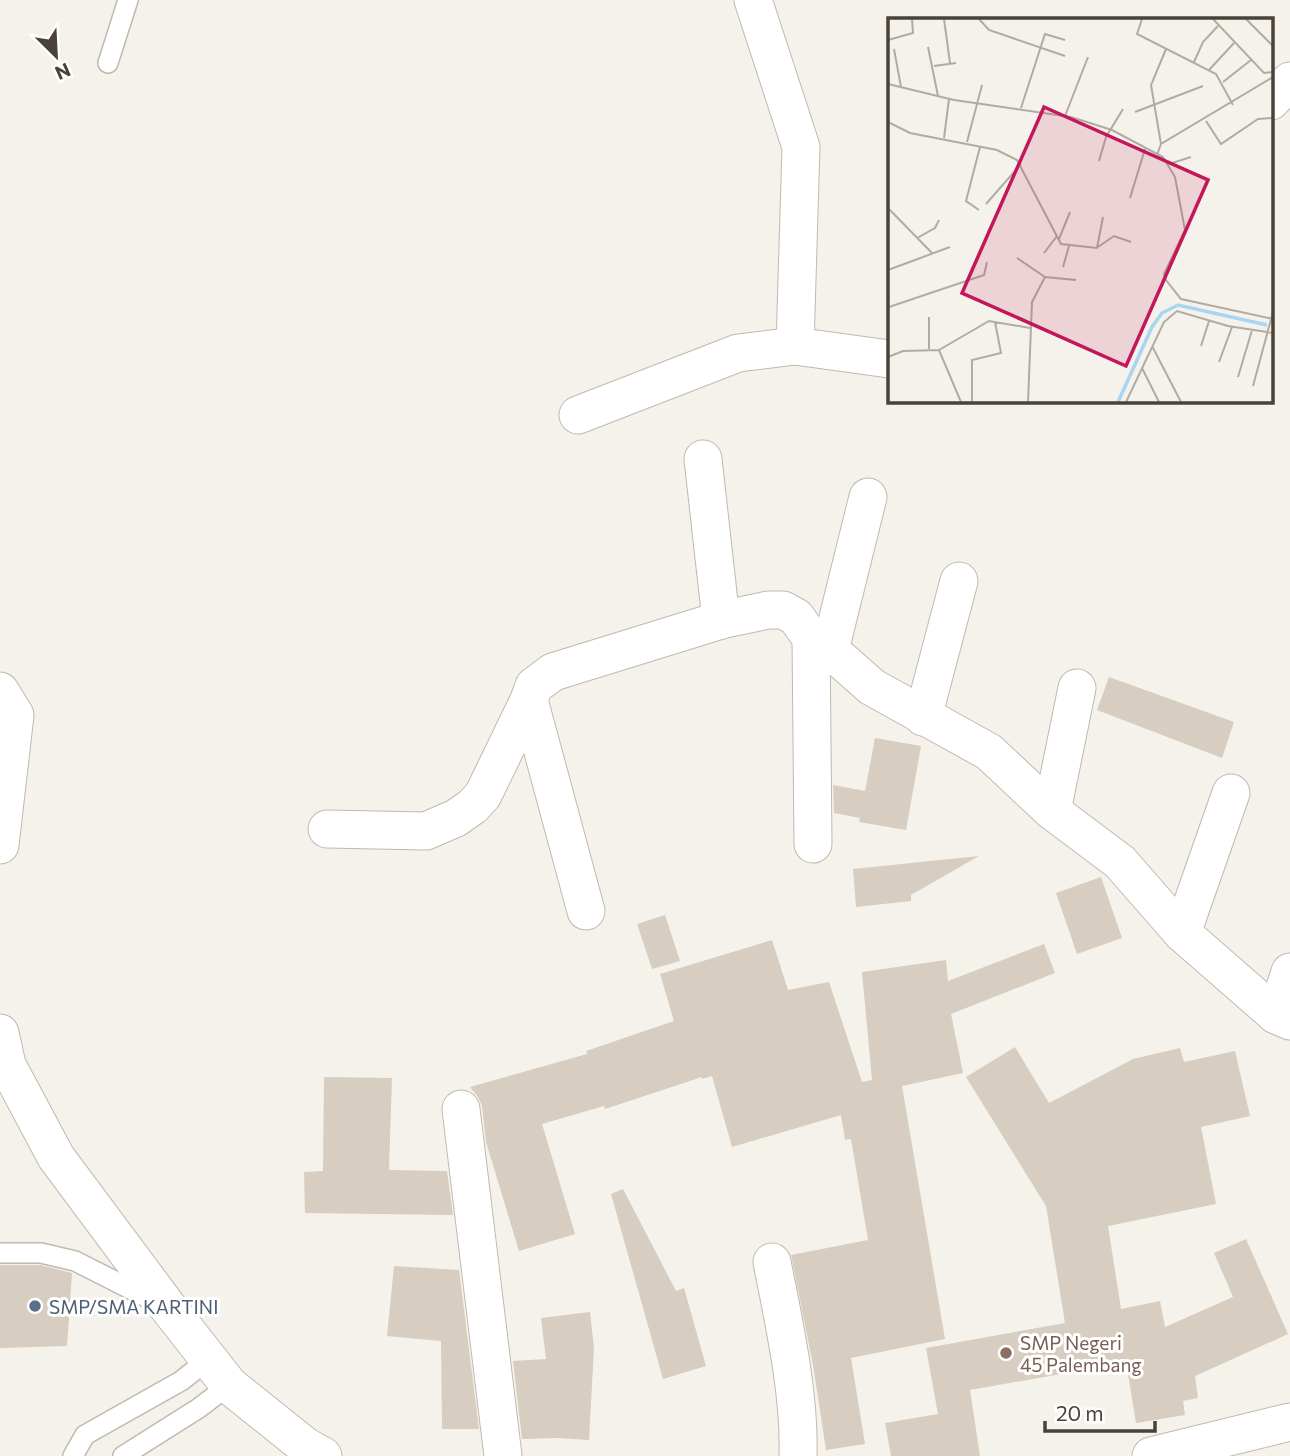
<svg xmlns="http://www.w3.org/2000/svg" width="1290" height="1456" viewBox="0 0 1290 1456" font-family="Commissioner,sans-serif">
  <style>
    .building { fill: #d7cdc0 }
    .lines { fill: none; stroke-linecap: round; stroke-linejoin: round }
    .service-casing { stroke: #c1b9ad; stroke-width: 22 }
    .minor-casing { stroke: #c1b9ad; stroke-width: 39 }
    .service { stroke: #fff; stroke-width: 19 }
    .minor { stroke: #fff; stroke-width: 37 }
    .service-dot { fill: #5c6f8a; stroke: #fff; stroke-width: 2.5 }
    .education-dot { fill: #8d6e63; stroke: #fff; stroke-width: 2.5 }
    .labels { text-anchor: middle; dominant-baseline: central; stroke-width: 6; stroke-linejoin: round; paint-order: stroke }
    .service-label { font-size: 19px; fill: #4e5e75; stroke: #fff; text-anchor: start }
    .education-label { font-size: 19px; fill: #785e54; stroke: #fff; text-anchor: start }
    .inset-river { fill: none; stroke: #a8d6f1; stroke-width: 3.5 }
    .inset-road { fill: none; stroke: #b1aca3; stroke-width: 2 }
    .view { fill: #c2185b; fill-opacity: 0.15; stroke: #c2185b; stroke-width: 3.5 }
    .inset-edge { fill: none; stroke: #4a4238; stroke-width: 3.5 }
  </style>
  <rect width="100%" height="100%" fill="#f5f2eb"/>
  <g class="building">
    <path d="M1109,677L1234,722L1222,758L1097,710Z"/>
    <path d="M875,738L921,746L906,830L859,822L860,818L834,813L833,785L865,791Z"/>
    <path d="M979,856L911,895V901L856,907L853,869Z"/>
    <path d="M1101,877L1122,938L1077,954L1056,893Z"/>
    <path d="M665,915L680,961L652,969L637,924Z"/>
    <path d="M772,940L788,990L829,982L862,1082L872,1080L862,972L946,960L948,981L1044,944L1055,973L951,1014L963,1073L902,1086L945,1339L851,1358L865,1444L826,1450L813,1365L791,1255L868,1240L851,1139L845,1140L841,1115L732,1147L712,1076L702,1079V1077L605,1109L604,1106L542,1124L575,1234L519,1251L486,1142L482,1106L478,1097L470,1087L587,1054L586,1051L674,1021L660,974Z"/>
    <path d="M1015,1047L1049,1103L1133,1059L1180,1048L1184,1062L1235,1051L1250,1116L1201,1127L1216,1204L1108,1226L1121,1309L1160,1301L1165,1327L1233,1297L1214,1253L1246,1239L1288,1334L1195,1376L1198,1398L1183,1401L1185,1415L1136,1423L1127,1368L1102,1373L1101,1367L970,1390L980,1456H891L885,1423L938,1414L926,1348L1065,1323L1046,1206L966,1077Z"/>
    <path d="M324,1077L392,1078L389,1170L447,1171L453,1215L305,1213L304,1172L323,1171Z"/>
    <path d="M623,1189L676,1291L684,1288L706,1366L663,1379L611,1194Z"/>
    <path d="M0,1265H40L72,1273L67,1346L0,1348Z"/>
    <path d="M394,1266L459,1270L479,1429H442L441,1341L387,1336Z"/>
    <path d="M590,1312L594,1348L589,1440L556,1438L522,1439L513,1361L546,1359L541,1318Z"/>
  </g>
  <g class="lines">
    <defs>
      <g id="service">
        <path d="M108,63L128,0"/>
        <path d="M0,1253H41L75,1261L156,1302"/>
        <path d="M73,1456L85,1435L181,1381L209,1359"/>
        <path d="M123,1456L199,1408L229,1385"/>
      </g>
      <g id="minor">
        <path d="M753,0L801,147L795,346"/>
        <path d="M1271,101L1290,81"/>
        <path d="M578,415L738,353L795,346L889,359"/>
        <path d="M703,459L721,620"/>
        <path d="M811,638L813,844"/>
        <path d="M830,650L868,497"/>
        <path d="M0,691L15,715L0,845"/>
        <path d="M923,717L959,581"/>
        <path d="M1052,811L1077,688"/>
        <path d="M327,829L426,831L456,818L473,806L483,795L529,700"/>
        <path d="M586,911L529,700L534,686L553,672L721,620L768,610H783L796,617L811,638L830,650L872,687L989,752L1052,811L1120,862L1182,933L1276,1015L1290,1021"/>
        <path d="M1182,933L1231,793"/>
        <path d="M1276,1015L1290,972"/>
        <path d="M0,1033L7,1065L56,1157L167,1306L229,1385L305,1446L323,1456"/>
        <path d="M461,1109L503,1456"/>
        <path d="M772,1262C784,1323 800,1394 798,1456"/>
        <path d="M1151,1456L1290,1422"/>
      </g>
    </defs>
    <use href="#service" class="service-casing"/>
    <use href="#minor" class="minor-casing"/>
    <use href="#service" class="service"/>
    <use href="#minor" class="minor"/>
  </g>
  <circle class="service-dot" cx="35" cy="1306" r="7"/>
  <circle class="education-dot" cx="1006" cy="1353" r="7"/>
  <g class="labels">
    <g class="service-label">
      <text x="49" y="1306">SMP/SMA KARTINI</text>
    </g>
    <g class="education-label">
      <text x="1020" y="1342">SMP Negeri<tspan x="1020" dy="22">45 Palembang</tspan></text>
    </g>
  </g>
  <g transform="translate(888 18)">
    <rect width="385" height="385" fill="#f5f2eb"/>
    <path class="inset-river" d="M230,384L264,309L274,295L290,287L379,307"/>
    <path class="inset-road" d="M56,1L62,45M91,1L101,12L177,38M254,1L249,16L328,56L345,87M325,1L376,55L385,54M358,1L385,28M0,22L25,15L24,1M40,29L50,78M6,31L13,69M306,44L315,24L330,8M46,48L68,45M321,52L346,25M335,64L363,42M0,66L66,82L183,99L224,112L275,139L287,159L297,212L276,256L278,262L293,281L385,301M133,90L157,16L177,22M247,94L315,68M177,98L200,39M318,103L333,126L370,101L385,100M0,104L22,115L109,132L129,142L173,226L209,230L215,199M56,120L61,81M79,124L94,67M273,126L263,67L278,31M269,137L273,126L385,59M211,143L218,119L235,91M281,146L303,139M242,180L257,131M98,186L133,146M0,190L44,235M91,192L78,183L92,129M29,220L47,210L51,202M171,221L182,194M210,229L226,218L243,224M156,235L169,218M129,240L157,259L188,262M175,249L181,228M0,252L62,229M1,289L96,257L99,244M41,299V331M264,328L293,384M313,328L321,303M51,332L101,303L142,310M0,339L15,333L51,332L73,384M331,344L344,309M254,350L271,384M350,359L364,312M365,368L385,294M84,384V342L113,335L107,304M140,384L144,284L157,259M238,384L276,304L289,293L340,308L385,315"/>
    <path class="view" d="M156,89L320,162L238,348L74,275Z"/>
    <rect width="385" height="385" class="inset-edge"/>
  </g>
  <g transform="translate(56 56) rotate(156)" stroke="#ffffff" stroke-width="5" paint-order="stroke">
  <path d="M0-5L12 26L0 18L-12 26Z" fill="#4a4238"/>
  <text y="-10" font-size="19" font-weight="bold" text-anchor="middle" fill="#4a4238">N</text>
  </g>
  <path d="M1045 1421v10h110v-10" fill="none" stroke="#4a4238" stroke-width="3.5"/>
  <text x="1056" y="1421" font-size="21" fill="#4a4238" stroke="#ffffff" stroke-width="5" paint-order="stroke">20 m</text>
</svg>
